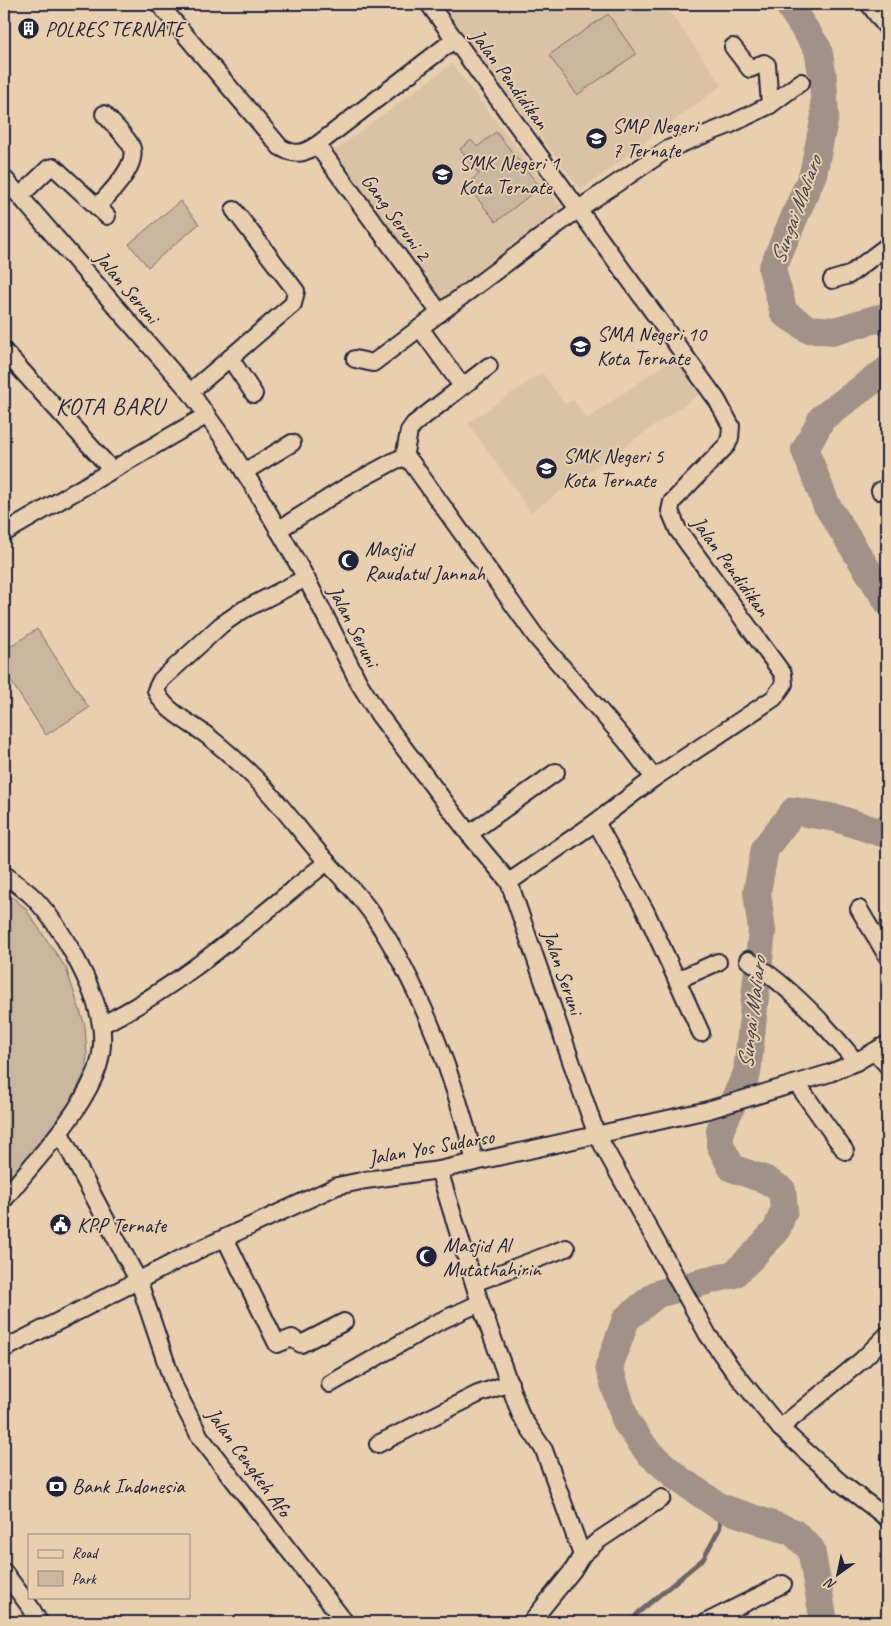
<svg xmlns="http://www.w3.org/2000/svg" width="891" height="1626" viewBox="0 0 891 1626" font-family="Caveat,sans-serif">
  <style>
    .built { fill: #d9c2a6 }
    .green { fill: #cab69e; stroke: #766c6c }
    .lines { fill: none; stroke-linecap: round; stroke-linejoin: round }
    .stream { stroke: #6e6568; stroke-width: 4.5 }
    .river { stroke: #a19186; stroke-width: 28 }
    .minor-casing { stroke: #22223b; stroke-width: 20 }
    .minor { stroke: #e7cfaf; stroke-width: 16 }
    .labels { text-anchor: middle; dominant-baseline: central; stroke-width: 4; stroke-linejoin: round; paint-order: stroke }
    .poi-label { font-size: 21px; fill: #22223b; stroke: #e7cfaf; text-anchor: start }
    .street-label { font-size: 21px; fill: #22223b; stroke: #e7cfaf }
    .water-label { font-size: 22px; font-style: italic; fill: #423e4e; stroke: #e7cfaf }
    .quarter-label { font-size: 24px; letter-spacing: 1px; fill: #22223b; stroke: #e7cfaf }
  </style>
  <rect width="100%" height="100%" fill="#e7cfaf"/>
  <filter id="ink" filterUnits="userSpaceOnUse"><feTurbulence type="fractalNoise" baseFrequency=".02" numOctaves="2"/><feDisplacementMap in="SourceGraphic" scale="10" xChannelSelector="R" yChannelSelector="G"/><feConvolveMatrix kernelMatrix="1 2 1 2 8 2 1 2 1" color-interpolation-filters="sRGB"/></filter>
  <g filter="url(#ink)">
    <g class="built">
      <path d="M441,4H664L722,85L581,190L478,54L538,8L478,53Z"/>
      <path d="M452,64L567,214L445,306L331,153Z"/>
      <path d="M675,357L701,393L531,512L468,423L542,373L565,404L573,400L587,419Z"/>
    </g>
    <g class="green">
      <path d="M608,14L636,54L577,95L549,55Z"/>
      <path d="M496,132L540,187L496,222L466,184L479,174L460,149L471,140L477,147Z"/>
      <path d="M180,201L199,224L148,267L129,244Z"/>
      <path d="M37,629L89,708L46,735L4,671V651Z"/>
      <path d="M4,890L25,908L66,968L85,1026L87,1056L84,1074L72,1099L4,1193Z"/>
    </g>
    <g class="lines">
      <path class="stream" d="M631,1622L638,1613L703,1559L720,1528V1507"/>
      <g class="river">
        <path d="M788,4L818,49L823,78L825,116L813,174L772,269L784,313L808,329L835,331L879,318L887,323"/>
        <path d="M887,370L822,418L805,450L826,504L887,601"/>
        <path d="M824,1622L811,1549L793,1532L720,1507L679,1479L648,1452L626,1422L609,1367L626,1319L657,1294L734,1274L752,1257L777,1229L784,1210L782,1190L766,1180L732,1168L720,1145V1130L747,1073L762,931L757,892L765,848L794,811L836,818L882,833L887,827"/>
      </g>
      <defs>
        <g id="minor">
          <path d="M159,4L280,147C295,156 303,154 317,145L455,39"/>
          <path d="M429,4L717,400L731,426L730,438L727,445L672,502L670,511L678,530L783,674L784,684L774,698L654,778L596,822L509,882"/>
          <path d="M869,4L887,28"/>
          <path d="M733,47L750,69L764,63L767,65L770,105"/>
          <path d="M317,145L440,313"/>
          <path d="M4,178L190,392L223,438L258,494L306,578L359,683L379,715L469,834L509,882L596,1133L708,1335L732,1369L780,1428L841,1483L887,1518"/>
          <path d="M20,196L49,168L54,167L107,216"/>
          <path d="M97,207C109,194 142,163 130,144C123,133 112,123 104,114"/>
          <path d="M832,280L849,275L887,246"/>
          <path d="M420,328L462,386"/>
          <path d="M4,351L111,469"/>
          <path d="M230,358L254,394"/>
          <path d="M355,359L373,363L577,210L668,149L729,125L770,105L801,82"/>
          <path d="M190,392L293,304L296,291L234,210"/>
          <path d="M404,458L409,431L414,424L489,366"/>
          <path d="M244,472L292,443"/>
          <path d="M880,491L887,487"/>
          <path d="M278,530L346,487L396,460L404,458L411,462L537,638L626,741L654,778"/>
          <path d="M4,533L207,415"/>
          <path d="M306,578L243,610L221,625L161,680L156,690C162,710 193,724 209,737C225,750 242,765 257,780C280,803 299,830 321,855C338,875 357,892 373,915C420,986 455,1078 475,1162"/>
          <path d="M596,822L646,912L701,1033"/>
          <path d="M469,834L556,772"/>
          <path d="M4,874C13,882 25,889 34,898C61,926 95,986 101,1025C104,1041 101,1063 94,1077C73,1124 34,1160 4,1200"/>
          <path d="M859,909L887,956"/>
          <path d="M748,960C787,984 827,1026 856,1062"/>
          <path d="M677,980L718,962"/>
          <path d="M101,1025C185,984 255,919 327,862"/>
          <path d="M875,1052L887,1065"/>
          <path d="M797,1084L845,1151"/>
          <path d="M60,1133L139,1282L174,1386L200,1437L345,1622"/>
          <path d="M439,1170L480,1303L521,1416L544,1450L582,1555"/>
          <path d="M225,1238L277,1344L292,1338L301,1344L344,1322"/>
          <path d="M474,1283L566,1248"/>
          <path d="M4,1349L196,1251L337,1186L366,1180L439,1170L708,1110L830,1073L856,1062L887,1044"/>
          <path d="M330,1384L436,1323L480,1303"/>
          <path d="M780,1428L862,1360L887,1335"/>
          <path d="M378,1444L478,1394L510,1383"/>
          <path d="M4,1572L31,1608L39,1622"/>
          <path d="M531,1622L573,1570L582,1555L599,1540L662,1498"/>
          <path d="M707,1622L783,1584"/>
        </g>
      </defs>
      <use href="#minor" class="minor-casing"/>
      <use href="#minor" class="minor"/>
    </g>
  </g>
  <defs>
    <symbol id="building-disc" viewBox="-11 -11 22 22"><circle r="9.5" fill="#22223b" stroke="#e7cfaf"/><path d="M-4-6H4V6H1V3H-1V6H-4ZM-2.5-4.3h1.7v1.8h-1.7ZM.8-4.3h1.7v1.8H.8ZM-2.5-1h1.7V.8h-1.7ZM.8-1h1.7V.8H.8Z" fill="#fff"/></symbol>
    <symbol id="school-disc" viewBox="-11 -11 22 22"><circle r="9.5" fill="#22223b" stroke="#e7cfaf"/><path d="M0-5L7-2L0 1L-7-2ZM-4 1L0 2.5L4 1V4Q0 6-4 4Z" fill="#fff"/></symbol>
    <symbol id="mosque-disc" viewBox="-11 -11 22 22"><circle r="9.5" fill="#22223b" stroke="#e7cfaf"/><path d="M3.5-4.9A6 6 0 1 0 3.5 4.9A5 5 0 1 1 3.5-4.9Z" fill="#fff"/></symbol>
    <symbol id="civic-disc" viewBox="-11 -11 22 22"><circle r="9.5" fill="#22223b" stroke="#e7cfaf"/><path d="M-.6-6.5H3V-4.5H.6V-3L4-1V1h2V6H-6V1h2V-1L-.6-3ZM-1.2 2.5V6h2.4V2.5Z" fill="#fff"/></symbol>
    <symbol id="bank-disc" viewBox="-11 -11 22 22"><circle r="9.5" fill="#22223b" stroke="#e7cfaf"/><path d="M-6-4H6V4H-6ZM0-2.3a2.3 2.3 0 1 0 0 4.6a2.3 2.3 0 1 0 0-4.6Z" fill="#fff"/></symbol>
  </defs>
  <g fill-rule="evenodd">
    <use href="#building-disc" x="16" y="16" width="25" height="25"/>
    <use href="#school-disc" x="584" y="126" width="25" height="25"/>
    <use href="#school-disc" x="430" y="162" width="25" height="25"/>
    <use href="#school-disc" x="568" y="334" width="25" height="25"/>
    <use href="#school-disc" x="534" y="456" width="25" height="25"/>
    <use href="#mosque-disc" x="336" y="548" width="25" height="25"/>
    <use href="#civic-disc" x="48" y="1212" width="25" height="25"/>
    <use href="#mosque-disc" x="414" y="1244" width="25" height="25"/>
    <use href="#bank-disc" x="44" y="1474" width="25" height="25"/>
  </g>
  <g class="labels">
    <g class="poi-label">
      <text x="45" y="29">POLRES TERNATE</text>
      <text x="612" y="126">SMP Negeri<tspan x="612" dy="24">7 Ternate</tspan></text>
      <text x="459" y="163">SMK Negeri 1<tspan x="459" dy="24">Kota Ternate</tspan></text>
      <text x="597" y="334">SMA Negeri 10<tspan x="597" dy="24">Kota Ternate</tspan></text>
      <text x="563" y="456">SMK Negeri 5<tspan x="563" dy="24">Kota Ternate</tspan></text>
      <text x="365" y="549">Masjid<tspan x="365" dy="24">Raudatul Jannah</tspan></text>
      <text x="77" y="1225">KPP Ternate</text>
      <text x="443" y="1245">Masjid Al<tspan x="443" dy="24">Mutathahirin</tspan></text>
      <text x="72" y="1486">Bank Indonesia</text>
    </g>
    <g class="street-label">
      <text transform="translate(510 79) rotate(54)">Jalan Pendidikan</text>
      <text transform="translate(396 217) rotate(54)">Gang Seruni 2</text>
      <text transform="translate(127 287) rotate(50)">Jalan Seruni</text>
      <text transform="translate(731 566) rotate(54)">Jalan Pendidikan</text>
      <text transform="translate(354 626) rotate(63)">Jalan Seruni</text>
      <text transform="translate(563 972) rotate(71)">Jalan Seruni</text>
      <text transform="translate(431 1147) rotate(-10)">Jalan Yos Sudarso</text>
      <text transform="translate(249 1462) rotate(54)">Jalan Cengkeh Afo</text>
    </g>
    <g class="water-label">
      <text transform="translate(796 210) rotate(-70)">Sungai Maliaro</text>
      <text transform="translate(752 1013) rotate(-83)">Sungai Maliaro</text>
    </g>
    <g class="quarter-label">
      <text x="110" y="406">KOTA BARU</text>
    </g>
  </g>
  <rect width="891" height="1626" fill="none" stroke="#e7cfaf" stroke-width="20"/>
  <rect x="10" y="10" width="871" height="1606" fill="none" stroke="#22223b" stroke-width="2" filter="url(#ink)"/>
  <rect x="28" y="1534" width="162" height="65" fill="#e7cfaf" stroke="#988a81"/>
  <rect x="38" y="1550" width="25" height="8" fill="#e7cfaf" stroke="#988a81"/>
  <text x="72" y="1558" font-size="15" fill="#22223b">Road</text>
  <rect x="38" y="1571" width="25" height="15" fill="#cab69e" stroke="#988a81"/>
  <text x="72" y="1584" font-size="15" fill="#22223b">Park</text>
  <g transform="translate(838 1574) rotate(213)" stroke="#e7cfaf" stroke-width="4" paint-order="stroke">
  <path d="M0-4L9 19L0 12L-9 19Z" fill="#22223b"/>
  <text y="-8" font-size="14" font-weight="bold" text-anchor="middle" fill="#22223b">N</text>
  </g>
</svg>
